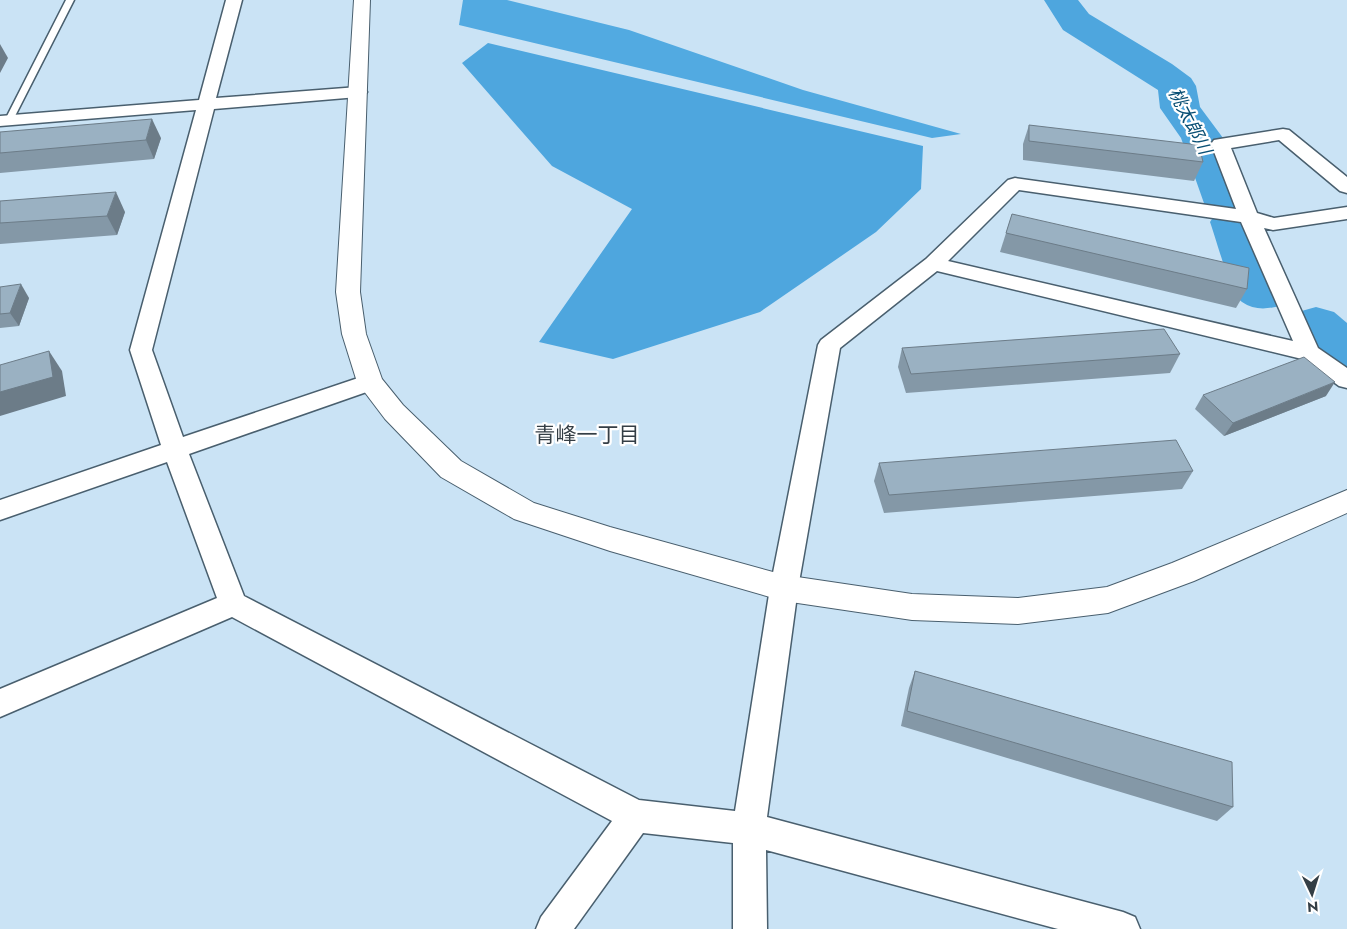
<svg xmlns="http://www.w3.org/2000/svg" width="1347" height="929" viewBox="0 0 1347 929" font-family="Jost,'Noto Sans JP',sans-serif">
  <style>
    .forest { fill: #52aae1 }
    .water { fill: #4ea6de }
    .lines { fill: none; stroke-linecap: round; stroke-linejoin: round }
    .river { fill: #4ea6de; fill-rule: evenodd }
    .lane-casing { stroke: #495f6e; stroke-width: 3 }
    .street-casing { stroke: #495f6e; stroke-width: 3 }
    .secondary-casing { stroke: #495f6e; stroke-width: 2 }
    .lane { fill: #fff; fill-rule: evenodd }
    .street { fill: #fff; fill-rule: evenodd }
    .secondary { fill: #fff; fill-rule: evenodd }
    .wall { fill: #8498a7 }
    .shaded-wall { fill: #6c7c88 }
    .building { fill: #9ab1c2; stroke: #6c7c88 }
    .labels { text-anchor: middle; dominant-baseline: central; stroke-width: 4.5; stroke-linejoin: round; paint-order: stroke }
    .far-water-label { font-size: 18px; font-style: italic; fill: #0a5075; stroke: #fff }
    .neighbourhood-label { font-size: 21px; fill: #343e45; stroke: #fff }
  </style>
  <rect width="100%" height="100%" fill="#cae3f5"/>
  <path class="forest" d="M463,0H507L629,30L803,90L961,134L932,138L459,25Z"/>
  <path class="water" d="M488,43L923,146L921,189L876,232L760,312L613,359L539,342L632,209L552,166L462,63Z"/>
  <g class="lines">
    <g class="river">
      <path d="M1044,0H1078L1089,14L1172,64L1191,78L1196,86L1200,107L1223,138L1249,206L1246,211L1249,212L1256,222L1279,280L1283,283L1291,294L1283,305C1269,309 1255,311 1242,302C1230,293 1216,238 1210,222L1214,216H1211L1205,206L1181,138L1160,108L1158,90L1063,30Z"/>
      <path d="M1316,307L1334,312L1347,323V368L1329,363L1298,336L1291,324L1298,312Z"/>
    </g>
    <defs>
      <path id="lane" d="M66,0H74L13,120L12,122H6L5,120Z"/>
      <path id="street" d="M226,0H242L216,98L358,87L364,88L367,92L364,96L358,97L214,109L152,350L183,437L370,374L378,376L382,382L378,388L189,454L244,596L639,800L735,811L770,588L818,345L821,340L926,259L1008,180L1015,178L1236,209L1211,144L1214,140L1220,139L1283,129L1289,130L1347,177V193L1340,191L1279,140L1231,148L1257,213L1274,218L1347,207V219L1273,230L1264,228L1318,348L1347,368V388L1339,386L1302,359L937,271L840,348L798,588L767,817L1123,912L1135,917L1140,929H1058L766,850L767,929H733V843L643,833L574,929H536L541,917L612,821L232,617L0,717V689L217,598L167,462L0,520V500L161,445L130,350L196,110L0,126V116L199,100ZM1019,190L1241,222L1293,341L948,261Z"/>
      <path id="secondary" d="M354,0H370L360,292L366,334L382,379L403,405L461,461L534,503L610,527L784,575L912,594L1018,598L1107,587L1172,563L1347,490V513L1194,581L1108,613L1018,624L912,620L784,601L610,551L514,519L441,477L385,419L357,382L342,334L336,292Z"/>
    </defs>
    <use href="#lane" class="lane-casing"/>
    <use href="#street" class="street-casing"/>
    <use href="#secondary" class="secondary-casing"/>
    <use href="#lane" class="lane"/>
    <use href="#street" class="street"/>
    <use href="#secondary" class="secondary"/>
  </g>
  <g class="wall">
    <path d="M1029,125L1203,162L1194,181L1023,160V144Z"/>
    <path d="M0,132L161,138L154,159L0,173Z"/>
    <path d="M0,201L125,212L117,235L0,244Z"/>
    <path d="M1012,214L1247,289L1236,308L1000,252Z"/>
    <path d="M0,287L29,298L19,326L0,328Z"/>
    <path d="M902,348L1180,354L1170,373L906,393L898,367Z"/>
    <path d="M1203,395L1326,396L1224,436L1195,409Z"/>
    <path d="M879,463L1193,471L1182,489L884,513L874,481Z"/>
    <path d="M915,671L1233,807L1217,821L901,726L909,688Z"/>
  </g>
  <g class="shaded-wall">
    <path d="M0,44L8,58L0,73Z"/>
    <path d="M152,119L161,138L154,159L146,140Z"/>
    <path d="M116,192L125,212L117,235L107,216Z"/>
    <path d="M21,284L29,298L19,326L10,313Z"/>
    <path d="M49,351L62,371L66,396L0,416V392Z"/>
    <path d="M1335,382L1326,396L1224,436L1233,423Z"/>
  </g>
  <g class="building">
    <path d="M152,119L146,140L0,153V132Z"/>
    <path d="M1029,125L1199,145L1203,162L1029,141Z"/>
    <path d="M116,192L107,216L0,223V201Z"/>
    <path d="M1012,214L1249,268L1247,289L1006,233Z"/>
    <path d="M21,284L10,313L0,314V287Z"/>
    <path d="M1164,329L1180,354L911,374L902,348Z"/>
    <path d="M49,351L53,377L0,392V365Z"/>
    <path d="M1304,357L1335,382L1233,423L1203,395Z"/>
    <path d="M1176,440L1193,471L889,495L879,463Z"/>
    <path d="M915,671L1232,762L1233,807L907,711Z"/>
  </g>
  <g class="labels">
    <g class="far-water-label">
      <text transform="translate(1190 121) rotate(63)">桃太郎川</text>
    </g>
    <g class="neighbourhood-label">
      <text x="587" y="435">青峰一丁目</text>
    </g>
  </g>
  <g transform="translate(1312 894) rotate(176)" stroke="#ffffff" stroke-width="4" paint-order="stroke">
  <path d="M0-4L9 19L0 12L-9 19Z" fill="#343e45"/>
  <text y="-8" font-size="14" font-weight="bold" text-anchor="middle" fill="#343e45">N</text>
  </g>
</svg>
